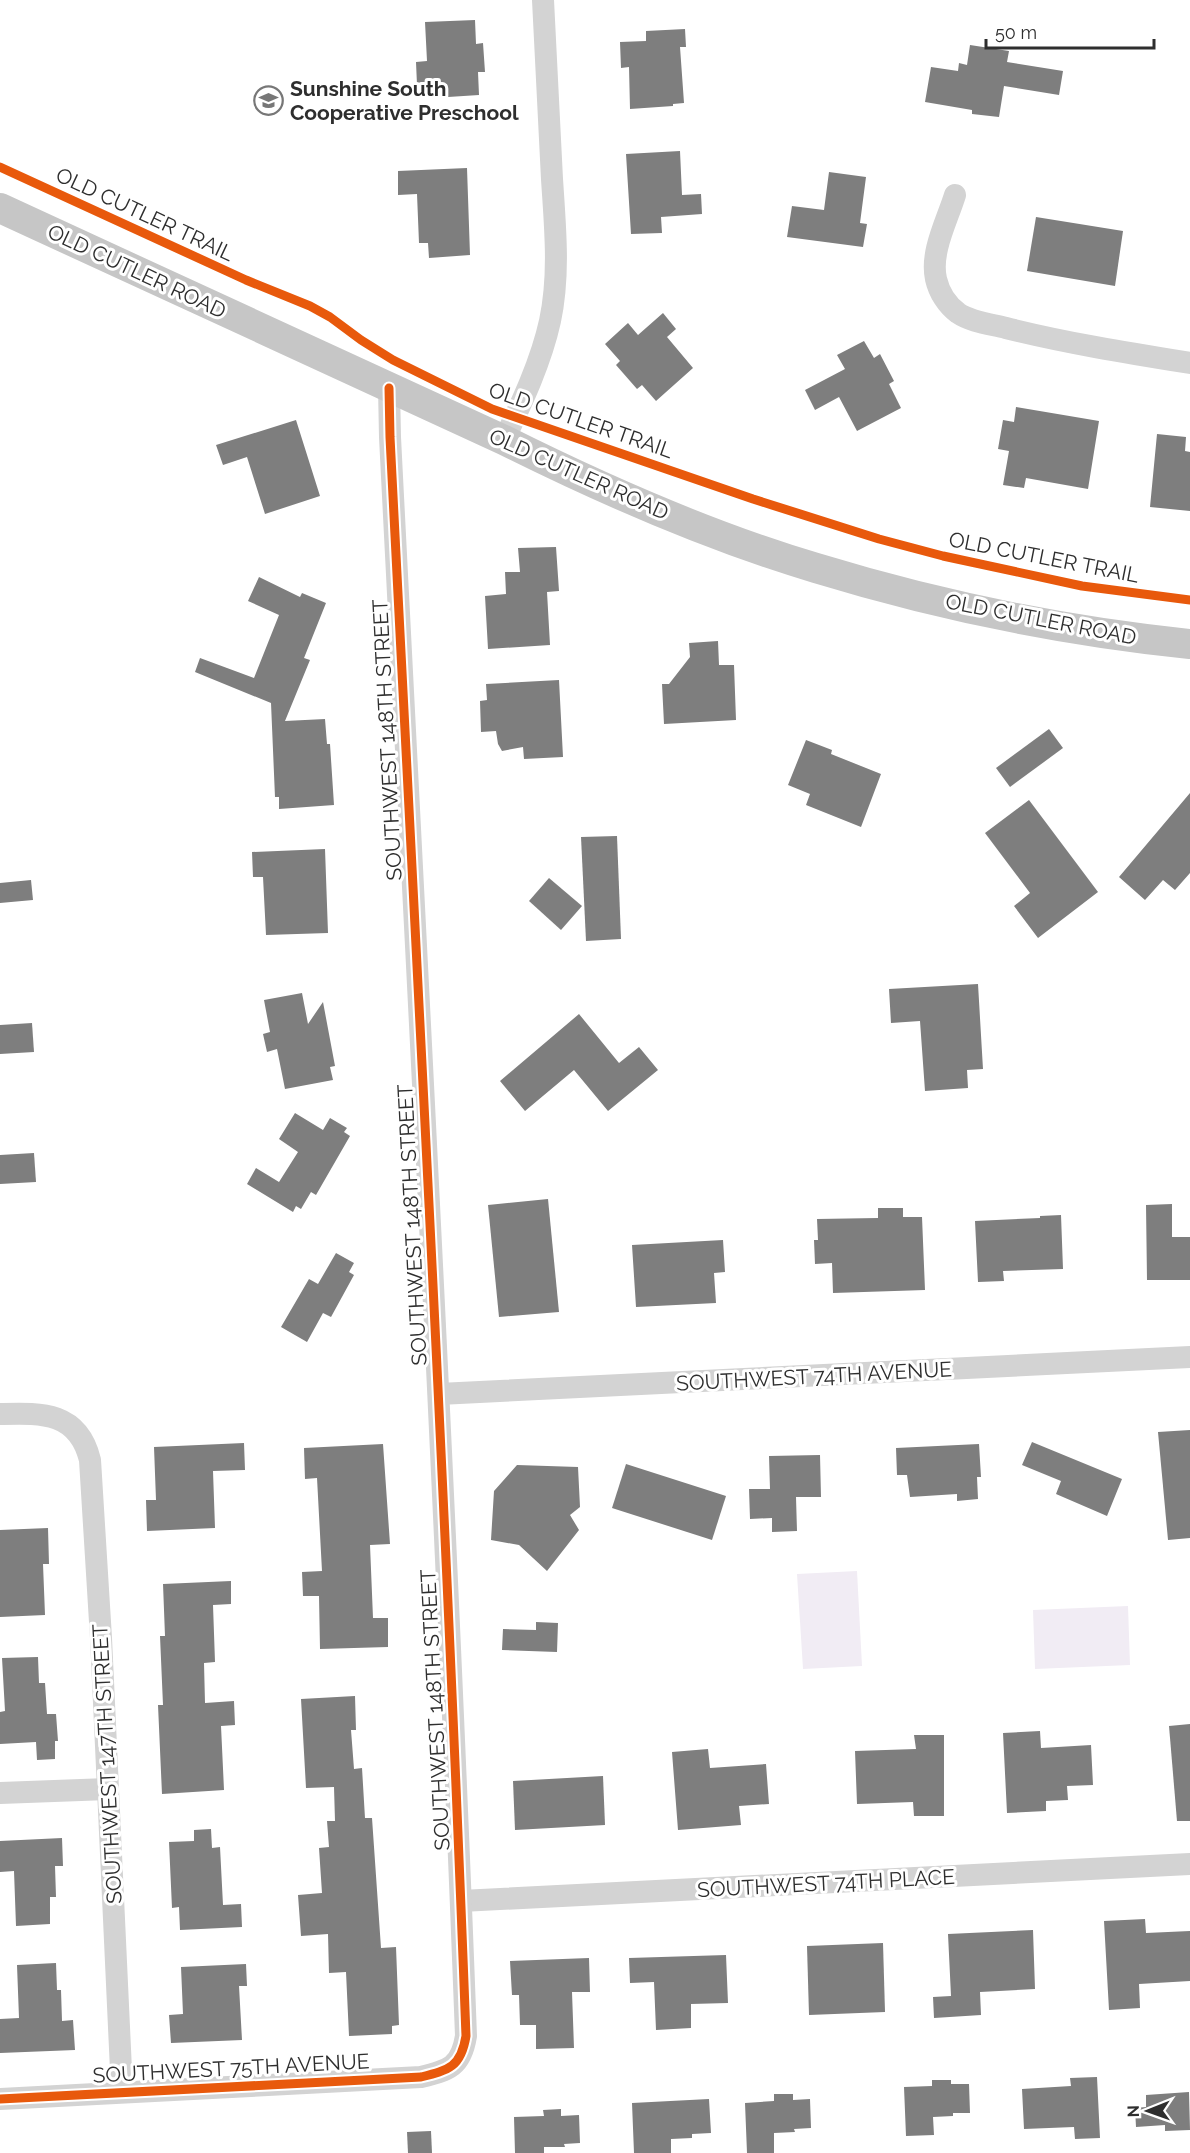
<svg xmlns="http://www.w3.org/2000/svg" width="1190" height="2153" viewBox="0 0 1190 2153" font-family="Raleway,sans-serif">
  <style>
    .green { fill: #f1ecf4 }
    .building { fill: #7e7e7e }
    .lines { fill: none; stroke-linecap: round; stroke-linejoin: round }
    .minor { stroke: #d3d3d3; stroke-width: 22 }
    .major { stroke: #c6c6c6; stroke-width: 30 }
    .cycleway-casing { stroke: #fff; stroke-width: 13 }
    .cycleway { stroke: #e8590c; stroke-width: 9 }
    .labels { text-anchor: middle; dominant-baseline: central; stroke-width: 6; stroke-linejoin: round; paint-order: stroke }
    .poi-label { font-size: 21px; font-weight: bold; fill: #2e2e2e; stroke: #fff; text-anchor: start }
    .street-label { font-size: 21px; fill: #2e2e2e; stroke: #fff }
  </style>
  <rect width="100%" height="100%" fill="#fff"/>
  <g class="green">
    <path d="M857,1571L862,1666L803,1669L797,1574Z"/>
    <path d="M1128,1606L1130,1665L1035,1669L1033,1610Z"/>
  </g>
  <g class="building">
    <path d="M475,20L476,44L483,43L485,72H478L479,95L448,97L447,84L417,85L416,62L427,61L425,22Z"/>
    <path d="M685,29L686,47H680L684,103L673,104V106L630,109L629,67L621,68L620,42L646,41V31Z"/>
    <path d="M970,45L1009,51L1007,62L1063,71L1059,95L1004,86L999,117L972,114V110L925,102L931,67L958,71L959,63L967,65Z"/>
    <path d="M680,151L682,195L701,194L702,214L661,217L662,233L631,234L626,154Z"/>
    <path d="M467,168L470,255L429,258L428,243H419L417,194L398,195V171Z"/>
    <path d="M829,172L866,177L860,223L867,224L863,247L787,237L792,206L824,210Z"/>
    <path d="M1036,217L1123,231L1115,286L1027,271Z"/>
    <path d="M663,313L676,329L667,337L693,368L656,401L642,385L637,389L616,365L620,361L605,344L628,323L638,335Z"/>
    <path d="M864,341L874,358L880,354L894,381L889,384L901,408L857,431L839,397L815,410L805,390L845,369L837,355Z"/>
    <path d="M1016,407L1099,421L1088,489L1026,478L1024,488L1003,485L1009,451L998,449L1003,420L1014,422Z"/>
    <path d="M296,420L320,496L265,514L247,457L223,465L216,445Z"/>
    <path d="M1157,434L1186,437L1185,451L1190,452V511L1150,507Z"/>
    <path d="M556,547L559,591L547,592L550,645L488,649L485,596L506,594L505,572H520L518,548Z"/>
    <path d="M259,577L300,597L302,593L326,603L304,658L310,660L285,721L325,719L327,744H330L334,805L279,809V797H275L271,703L195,672L200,658L254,678L279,615L248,601Z"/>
    <path d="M718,641L719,665H734L736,720L664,724L662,684H669L690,657L689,643Z"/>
    <path d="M559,680L563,757L524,759L523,747L502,751L498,744L496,731L481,732L480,701L487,700L486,684Z"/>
    <path d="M1049,729L1063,748L1010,787L996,768Z"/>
    <path d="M806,740L832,750L831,754L881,774L861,827L806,805L810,794L788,785Z"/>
    <path d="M1190,793V873L1175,890L1163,880L1145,900L1119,877Z"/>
    <path d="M1029,800L1098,892L1038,938L1014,906L1030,893L985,833Z"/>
    <path d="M617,836L621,939L586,941L581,837Z"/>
    <path d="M325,849L328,933L266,935L263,877H253L252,852Z"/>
    <path d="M549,878L582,906L561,930L529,901Z"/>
    <path d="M31,880L33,900L0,903V883Z"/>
    <path d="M978,984L983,1069L967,1070L968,1088L925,1091L920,1021L891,1023L889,989Z"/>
    <path d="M302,993L308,1024L323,1002L335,1066L330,1067L333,1080L285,1089L277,1049L267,1052L263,1034L270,1032L264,1000Z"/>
    <path d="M579,1014L619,1063L639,1047L658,1070L608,1111L574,1070L525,1111L500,1081Z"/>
    <path d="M32,1023L34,1052L0,1054V1025Z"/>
    <path d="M295,1113L323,1130L330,1118L347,1128L344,1132L350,1136L316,1195L311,1192L301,1209L296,1206L293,1212L247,1184L256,1168L279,1182L298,1152L279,1139Z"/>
    <path d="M34,1153L36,1182L0,1184V1155Z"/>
    <path d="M548,1199L559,1312L499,1317L488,1205Z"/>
    <path d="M1172,1204V1237H1190V1280H1147L1146,1205Z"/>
    <path d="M878,1208H903V1217H922L925,1290L833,1293L832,1263L815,1264L814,1240H818L817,1219L878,1218Z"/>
    <path d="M1061,1215L1063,1269L1003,1271L1004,1281L978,1282L975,1221L1040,1218V1216Z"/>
    <path d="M723,1240L725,1272L714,1273L716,1303L636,1307L632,1245Z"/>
    <path d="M336,1253L354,1263L349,1272L354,1275L331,1317L323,1313L307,1342L281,1327L309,1279L318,1284Z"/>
    <path d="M1190,1430V1538L1168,1540L1158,1432Z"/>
    <path d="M1032,1442L1122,1479L1107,1516L1056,1494L1061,1481L1022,1465Z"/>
    <path d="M244,1443L245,1470L213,1471L215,1528L147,1531L146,1500H156L154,1447Z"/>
    <path d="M383,1444L390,1544L370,1545L373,1618H388V1647L320,1649L319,1596H303L302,1572L322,1571L317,1478L305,1479L304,1448Z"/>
    <path d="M979,1444L981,1477H977L978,1499L957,1501V1494L910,1497L907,1475H897L896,1448Z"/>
    <path d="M820,1455L821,1497H796L797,1531L772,1532V1518L750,1519L749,1489H770L769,1456Z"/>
    <path d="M626,1464L726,1496L712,1540L612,1508Z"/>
    <path d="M517,1465L578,1467L580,1507L570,1515L579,1530L547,1571L519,1545L491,1540L494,1491Z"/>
    <path d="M48,1528L49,1564H43L45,1615L0,1617V1530Z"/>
    <path d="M231,1581V1604L213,1605L215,1662L204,1663L205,1703L234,1701L235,1725L221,1726L224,1790L162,1794L158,1705H163L160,1636H165L163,1584Z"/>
    <path d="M536,1622L558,1623L557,1652L502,1650L503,1629L536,1630Z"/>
    <path d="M38,1657L39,1683H45L47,1714H56L58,1741H55V1759L37,1760L36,1742L0,1744V1712L5,1711L2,1658Z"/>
    <path d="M355,1696L356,1730H351L354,1769L362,1768L365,1818H372L381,1948L396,1947L399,2025L392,2026V2034L349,2036L346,1972L329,1973L328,1934L301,1936L298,1895L322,1893L319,1848L329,1847L327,1821H335L334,1787L306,1788L301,1699Z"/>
    <path d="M1190,1724V1821H1177L1169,1726Z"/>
    <path d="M1040,1731L1041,1748L1091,1745L1093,1785L1067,1786L1068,1800L1046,1801V1811L1007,1813L1003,1733Z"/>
    <path d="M914,1735H944V1816H914L913,1802L857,1804L855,1751L916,1749Z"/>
    <path d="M708,1749L710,1768L766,1764L769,1804L739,1806L741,1825L678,1830L672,1752Z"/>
    <path d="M603,1776L605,1825L515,1830L513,1781Z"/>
    <path d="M211,1829L212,1848L220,1847L223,1905L241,1904L242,1927L180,1930L179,1907L172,1908L169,1842L194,1841V1830Z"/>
    <path d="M62,1838L63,1866H55L56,1897H50V1924L16,1926L14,1871L0,1872V1841Z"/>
    <path d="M1145,1919L1146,1933L1190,1931V1981L1139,1984L1140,2008L1109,2010L1104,1921Z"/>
    <path d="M1033,1930L1035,1989L980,1992L981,2015L934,2018L933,1997L951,1996L948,1934Z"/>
    <path d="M883,1943L885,2012L809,2015L807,1946Z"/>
    <path d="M726,1955L728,2003L691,2004V2028L656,2030L654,1982L630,1983L629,1958Z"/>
    <path d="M589,1958L590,1992H572L574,2048L536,2049V2025H520L519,1995H512L510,1961Z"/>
    <path d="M56,1963L57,1990H61L62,2021L73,2020L75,2050L0,2053V2019L19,2018L17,1965Z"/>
    <path d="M246,1964L247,1986H239L242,2040L171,2043L169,2015L183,2014L181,1967Z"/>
    <path d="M1097,2077L1100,2138L1075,2139L1074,2127L1024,2129L1022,2089L1071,2086L1070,2078Z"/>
    <path d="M932,2080H951V2084H969L970,2113H953V2116L933,2117L934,2135L906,2136L904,2087L932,2086Z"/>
    <path d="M1189,2092L1190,2130L1165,2131V2125L1136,2127L1135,2108L1146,2107V2095Z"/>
    <path d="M774,2094H793V2100L810,2099L811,2128L794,2129L795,2132L774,2133V2153H747L745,2103L774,2101Z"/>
    <path d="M709,2099L711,2133L692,2134V2138L671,2139V2153H634L632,2103Z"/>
    <path d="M561,2109V2116L579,2115L580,2143L564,2144L565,2147H544V2153H515L514,2117L544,2116L543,2110Z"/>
    <path d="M431,2131L432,2153H408L407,2132Z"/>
  </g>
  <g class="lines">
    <g class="minor">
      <path d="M955,195C947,221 930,252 936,279C939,292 947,305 958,313C971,322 990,324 1006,328C1066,343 1128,353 1190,363"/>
      <path d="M504,440C522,402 541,362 550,321C560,274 555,226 552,179C549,119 546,60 543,0"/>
      <path d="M439,1394L1190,1357"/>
      <path d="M0,1414C41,1413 78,1411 90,1460L101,1638L122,2092"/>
      <path d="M0,1793L108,1789"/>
      <path d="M461,1901L1190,1864"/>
      <path d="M0,2099L421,2077C449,2070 461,2067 466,2036C446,1503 417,970 390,437L389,388"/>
    </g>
    <path class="major" d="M0,208L504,440C604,490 708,536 816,568C937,605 1063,631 1190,644"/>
    <defs>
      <g id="cycleway">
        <path d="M0,167L246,280L310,306L330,317L361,340L393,360L492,409L753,499L879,539L943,556L1082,586L1190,600"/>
        <path d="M0,2099L421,2077C449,2070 461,2067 466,2036C446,1503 417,970 390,437L389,388"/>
      </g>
    </defs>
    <use href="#cycleway" class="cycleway-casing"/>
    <use href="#cycleway" class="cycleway"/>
  </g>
  <defs>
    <symbol id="school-ring" viewBox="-11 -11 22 22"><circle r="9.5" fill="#fff" stroke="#777" stroke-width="1.5"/><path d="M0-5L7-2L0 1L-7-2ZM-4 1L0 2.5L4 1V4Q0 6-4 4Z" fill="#777"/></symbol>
  </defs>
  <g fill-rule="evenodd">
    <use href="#school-ring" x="252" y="84" width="33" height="33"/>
  </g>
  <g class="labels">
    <g class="poi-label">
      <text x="290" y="88">Sunshine South<tspan x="290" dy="24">Cooperative Preschool</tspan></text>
    </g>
    <g class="street-label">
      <text transform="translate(145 214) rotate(25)">OLD CUTLER TRAIL</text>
      <text transform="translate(137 271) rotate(25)">OLD CUTLER ROAD</text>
      <text transform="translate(581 420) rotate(19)">OLD CUTLER TRAIL</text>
      <text transform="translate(579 474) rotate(24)">OLD CUTLER ROAD</text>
      <text transform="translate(1044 557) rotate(11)">OLD CUTLER TRAIL</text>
      <text transform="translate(1041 619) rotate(11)">OLD CUTLER ROAD</text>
      <text transform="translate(387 740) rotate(-93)">SOUTHWEST 148TH STREET</text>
      <text transform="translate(412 1225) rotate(-93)">SOUTHWEST 148TH STREET</text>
      <text transform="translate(814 1376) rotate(-3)">SOUTHWEST 74TH AVENUE</text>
      <text transform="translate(435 1710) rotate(-93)">SOUTHWEST 148TH STREET</text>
      <text transform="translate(107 1764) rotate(-93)">SOUTHWEST 147TH STREET</text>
      <text transform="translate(826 1883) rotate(-3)">SOUTHWEST 74TH PLACE</text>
      <text transform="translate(231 2068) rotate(-3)">SOUTHWEST 75TH AVENUE</text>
    </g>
  </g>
  <g transform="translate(1148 2111) rotate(269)" stroke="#ffffff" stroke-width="4.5" paint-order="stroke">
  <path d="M0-4.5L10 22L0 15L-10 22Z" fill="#2e2e2e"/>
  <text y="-9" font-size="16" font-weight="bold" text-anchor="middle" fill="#2e2e2e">N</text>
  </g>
  <path d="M986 39v9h168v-9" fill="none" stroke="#2e2e2e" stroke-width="3"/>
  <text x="995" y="39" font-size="18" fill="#2e2e2e" stroke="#ffffff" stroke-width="4.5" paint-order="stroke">50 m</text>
</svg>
